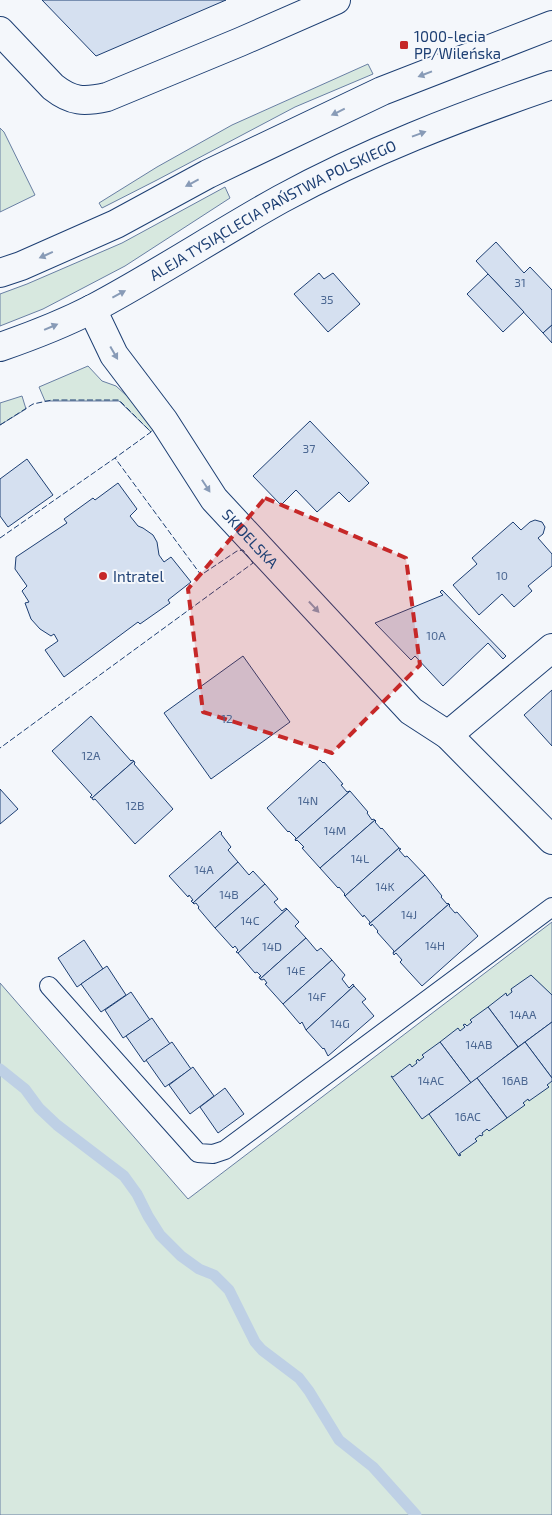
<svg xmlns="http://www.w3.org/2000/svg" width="552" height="1515" viewBox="0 0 552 1515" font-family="'Exo 2',sans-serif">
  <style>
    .green { fill: #d7e8df; stroke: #687fa3 }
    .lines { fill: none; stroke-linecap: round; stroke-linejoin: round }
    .stream { stroke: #bed0e5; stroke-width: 11 }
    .building { fill: #d5e0f0; stroke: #1d3f73 }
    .lane-casing { stroke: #1d3f73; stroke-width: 20 }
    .street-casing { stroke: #1d3f73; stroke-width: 30 }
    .secondary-casing { stroke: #1d3f73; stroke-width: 30 }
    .lane { stroke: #f4f7fb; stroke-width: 18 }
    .street { stroke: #f4f7fb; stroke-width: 28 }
    .secondary { stroke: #f4f7fb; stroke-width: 28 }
    .fence { stroke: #1d3f73; stroke-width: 1; stroke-dasharray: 6 2.5; stroke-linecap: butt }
    .oneway { fill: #889bb7 }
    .marked { fill: #c62828; fill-opacity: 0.2; stroke: #c62828; stroke-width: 4; stroke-dasharray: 10 6; stroke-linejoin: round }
    .poi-dot { fill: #c62828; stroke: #f4f7fb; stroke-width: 2 }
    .labels { text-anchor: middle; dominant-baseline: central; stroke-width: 4; stroke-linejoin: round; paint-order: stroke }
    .number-label { font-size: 12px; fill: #4b6792 }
    .poi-label { font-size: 15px; fill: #1d3f73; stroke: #f4f7fb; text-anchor: start }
    .street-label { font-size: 15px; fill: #1d3f73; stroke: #f4f7fb }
  </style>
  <rect width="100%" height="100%" fill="#f4f7fb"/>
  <g class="green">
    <path d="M368,64L373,74L295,107L157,180L102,208L99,203L157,167L232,125Z"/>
    <path d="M0,128L4,132L35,195L0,212Z"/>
    <path d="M225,187L230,198L125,266L43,309L0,326V294L27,284L122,243Z"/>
    <path d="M88,366L102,381L116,386L127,396L155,427L151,432L119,401H45L39,387Z"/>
    <path d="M22,396L26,409L0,425V403Z"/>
    <path d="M552,922V1515H0V983L188,1199Z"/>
  </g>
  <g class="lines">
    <path class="stream" d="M0,1069L25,1089L39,1108L57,1125L124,1176L137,1194L148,1216L160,1235L181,1256L199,1269L214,1275L229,1290L255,1342L262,1350L299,1378L309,1391L339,1440L373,1467L416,1515"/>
  </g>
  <g class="building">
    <path d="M42,0H226L96,56Z"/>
    <path d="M496,242L524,273L530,267L552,290V325L543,333L476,261Z"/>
    <path d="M319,273L324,279L333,273L360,304L328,332L294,294Z"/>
    <path d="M488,274L524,312L503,332L467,294Z"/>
    <path d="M552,325V343L543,333Z"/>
    <path d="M310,421L369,483L349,502L339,492L317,512L296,490L281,505L253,476Z"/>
    <path d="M27,459L53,495L8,527L0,516V479Z"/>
    <path d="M118,483L137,509L130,516L138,526L143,528L153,535L157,542L159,555L164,562L171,557L191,582L168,600L170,603L140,624L138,622L64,677L45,650L58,641L54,634L51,636L40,629L31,619L25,603L29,602L22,591L27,586L15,569L16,557L67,523L64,519L93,498L95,500Z"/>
    <path d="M535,520L542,522L545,527L543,534L538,538L552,554V566L528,586L532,591L514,607L502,594L479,615L453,585L477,564L472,558L513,522L521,530L530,522Z"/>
    <path d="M442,590L506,656L503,659L488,643L443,686L415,656L411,660L375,623L443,595L440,592Z"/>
    <path d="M243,656L290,722L211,779L164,713Z"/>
    <path d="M552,690V746L524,715Z"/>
    <path d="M91,716L131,761L132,760L134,761L92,798L90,797L92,795L52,751Z"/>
    <path d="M320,760L323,763L324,762L343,784L341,785L347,792L350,791L295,840L296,838L289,831L288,832L267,808Z"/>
    <path d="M134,761L135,763L134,764L173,809L135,844L95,799L93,800L92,798Z"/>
    <path d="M0,789L18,809L0,824Z"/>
    <path d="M350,791L368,812L367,813L372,820L373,819L375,820L320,868L302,848L304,847L297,840L296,841L295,840Z"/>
    <path d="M375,820L376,821L375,822L381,829L382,828L399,848L345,896L344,895L345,894L339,887L338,888L320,868Z"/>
    <path d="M220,831L222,833L221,834L231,847L228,850L238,862L193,903L191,901L193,900L189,895L188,897L169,876Z"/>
    <path d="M399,848L401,849L399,850L405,857L407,856L425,875L369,924L370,922L364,915L363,917L345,896Z"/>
    <path d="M238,862L249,875L253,871L265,884L215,928L198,908L199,907L196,903L194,904L193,903Z"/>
    <path d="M425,875L442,896L441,897L447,904L448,903L449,904L393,953L394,951L377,932L378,931L372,924L371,926L369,924Z"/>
    <path d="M265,884L278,899L274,902L282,911L286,908L287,909L238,953L236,952L238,950L235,946L233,948L215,928Z"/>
    <path d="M449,904L450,905L449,906L455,913L457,912L478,936L422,986L400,962L402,960L396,953L394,955L393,953Z"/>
    <path d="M287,909L299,922L295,926L306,938L260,979L259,977L261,976L257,972L255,973L238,953Z"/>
    <path d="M306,938L317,951L321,948L332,960L283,1004L265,984L267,983L264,979L262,980L260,979Z"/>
    <path d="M84,940L103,969L77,987L58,958Z"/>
    <path d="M332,960L345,975L342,979L349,988L353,984L354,986L306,1030L302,1022L300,1024L283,1004Z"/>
    <path d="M107,966L126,995L101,1012L81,984Z"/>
    <path d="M531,975L552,995V1022L518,1047L488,1007L506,993L507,996L512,992L511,989Z"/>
    <path d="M354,986L366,999L362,1002L374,1016L328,1056L324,1048L323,1049L306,1030Z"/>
    <path d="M131,992L150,1020L123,1038L105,1010Z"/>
    <path d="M488,1007L518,1047L471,1083L440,1042L458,1028L460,1031L465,1027L463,1025L465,1024L467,1026L472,1022L470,1020Z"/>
    <path d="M152,1018L170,1044L144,1062L126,1036Z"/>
    <path d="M552,1022V1078L525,1042Z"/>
    <path d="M172,1042L191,1069L165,1087L146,1060Z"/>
    <path d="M440,1042L471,1083L422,1119L391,1076L393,1077L410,1064L412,1067L417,1063L416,1061L418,1059L419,1061L424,1057L422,1055Z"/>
    <path d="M525,1042L552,1078V1081L547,1085L549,1087L529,1101L528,1099L523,1103L525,1105L507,1118L477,1078Z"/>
    <path d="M193,1067L214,1096L190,1114L169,1085Z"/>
    <path d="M477,1078L507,1118L489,1131L487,1129L482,1133L483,1135L481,1136L480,1135L475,1139L477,1141L459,1154L461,1155L459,1156L429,1114Z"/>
    <path d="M225,1088L244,1114L218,1133L200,1107Z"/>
  </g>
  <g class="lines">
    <defs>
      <path id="lane" d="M49,986L198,1153L213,1154L225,1150L552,907"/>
      <g id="street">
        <path d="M0,31L53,87C72,102 84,102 107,97L240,42L336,0"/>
        <path id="s1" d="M92,309L114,355L164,421L214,499L411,711L448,735L552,840"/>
        <path d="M448,735L552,648"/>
      </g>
      <g id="secondary">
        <path d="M0,273L21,266L116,224L208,174L382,91L552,25"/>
        <path id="s2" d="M0,347C32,336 65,323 94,308C158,274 218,234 281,199C367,152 459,117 552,85"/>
      </g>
    </defs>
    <use href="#lane" class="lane-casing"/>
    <use href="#street" class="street-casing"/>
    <use href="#secondary" class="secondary-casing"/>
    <use href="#lane" class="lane"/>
    <use href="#street" class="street"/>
    <use href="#secondary" class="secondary"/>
    <g class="fence">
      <path d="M0,425L33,404L52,400H119L151,432L115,458"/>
      <path d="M0,538L115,458L201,575L237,551L243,550L253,563L0,748"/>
    </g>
  </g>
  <defs><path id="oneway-solid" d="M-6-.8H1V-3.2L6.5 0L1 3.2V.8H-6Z" transform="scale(1.25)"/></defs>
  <g class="oneway">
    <use href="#oneway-solid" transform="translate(425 74) rotate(159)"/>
    <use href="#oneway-solid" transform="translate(338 112) rotate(154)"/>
    <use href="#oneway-solid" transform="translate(419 134) rotate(-20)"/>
    <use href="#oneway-solid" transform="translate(192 183) rotate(152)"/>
    <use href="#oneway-solid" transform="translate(46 255) rotate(156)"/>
    <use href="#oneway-solid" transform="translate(119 294) rotate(-28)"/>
    <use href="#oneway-solid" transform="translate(51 327) rotate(-23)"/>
    <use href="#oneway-solid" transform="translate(114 353) rotate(60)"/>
    <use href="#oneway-solid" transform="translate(206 486) rotate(57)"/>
    <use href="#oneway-solid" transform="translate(314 607) rotate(47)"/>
  </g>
  <path class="marked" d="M265,498L406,558L420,665L332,753L203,712L188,589Z"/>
  <g class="poi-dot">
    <rect x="399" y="40" width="10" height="10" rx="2.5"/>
    <circle cx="103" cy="576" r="5"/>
  </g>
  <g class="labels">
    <g class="number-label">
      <text x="520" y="282">31</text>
      <text x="327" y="299">35</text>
      <text x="309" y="448">37</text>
      <text x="502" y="575">10</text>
      <text x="436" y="635">10A</text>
      <text x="227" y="718">12</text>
      <text x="91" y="755">12A</text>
      <text x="308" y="800">14N</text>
      <text x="135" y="805">12B</text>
      <text x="335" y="830">14M</text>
      <text x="360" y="858">14L</text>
      <text x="204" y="869">14A</text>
      <text x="385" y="886">14K</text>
      <text x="229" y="894">14B</text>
      <text x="409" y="914">14J</text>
      <text x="250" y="920">14C</text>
      <text x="435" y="945">14H</text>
      <text x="272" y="946">14D</text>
      <text x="296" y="970">14E</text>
      <text x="317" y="996">14F</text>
      <text x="523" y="1014">14AA</text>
      <text x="340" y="1023">14G</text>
      <text x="479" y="1044">14AB</text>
      <text x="431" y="1080">14AC</text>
      <text x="515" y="1080">16AB</text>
      <text x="468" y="1116">16AC</text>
    </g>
    <g class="poi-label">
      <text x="414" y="36">1000-lecia<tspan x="414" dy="17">PP/Wileńska</tspan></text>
      <text x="113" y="576">Intratel</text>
    </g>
    <g class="street-label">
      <text stroke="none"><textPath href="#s2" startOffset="306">ALEJA TYSIĄCLECIA PAŃSTWA POLSKIEGO</textPath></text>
      <text stroke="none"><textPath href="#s1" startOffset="280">SKIDELSKA</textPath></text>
    </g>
  </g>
</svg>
